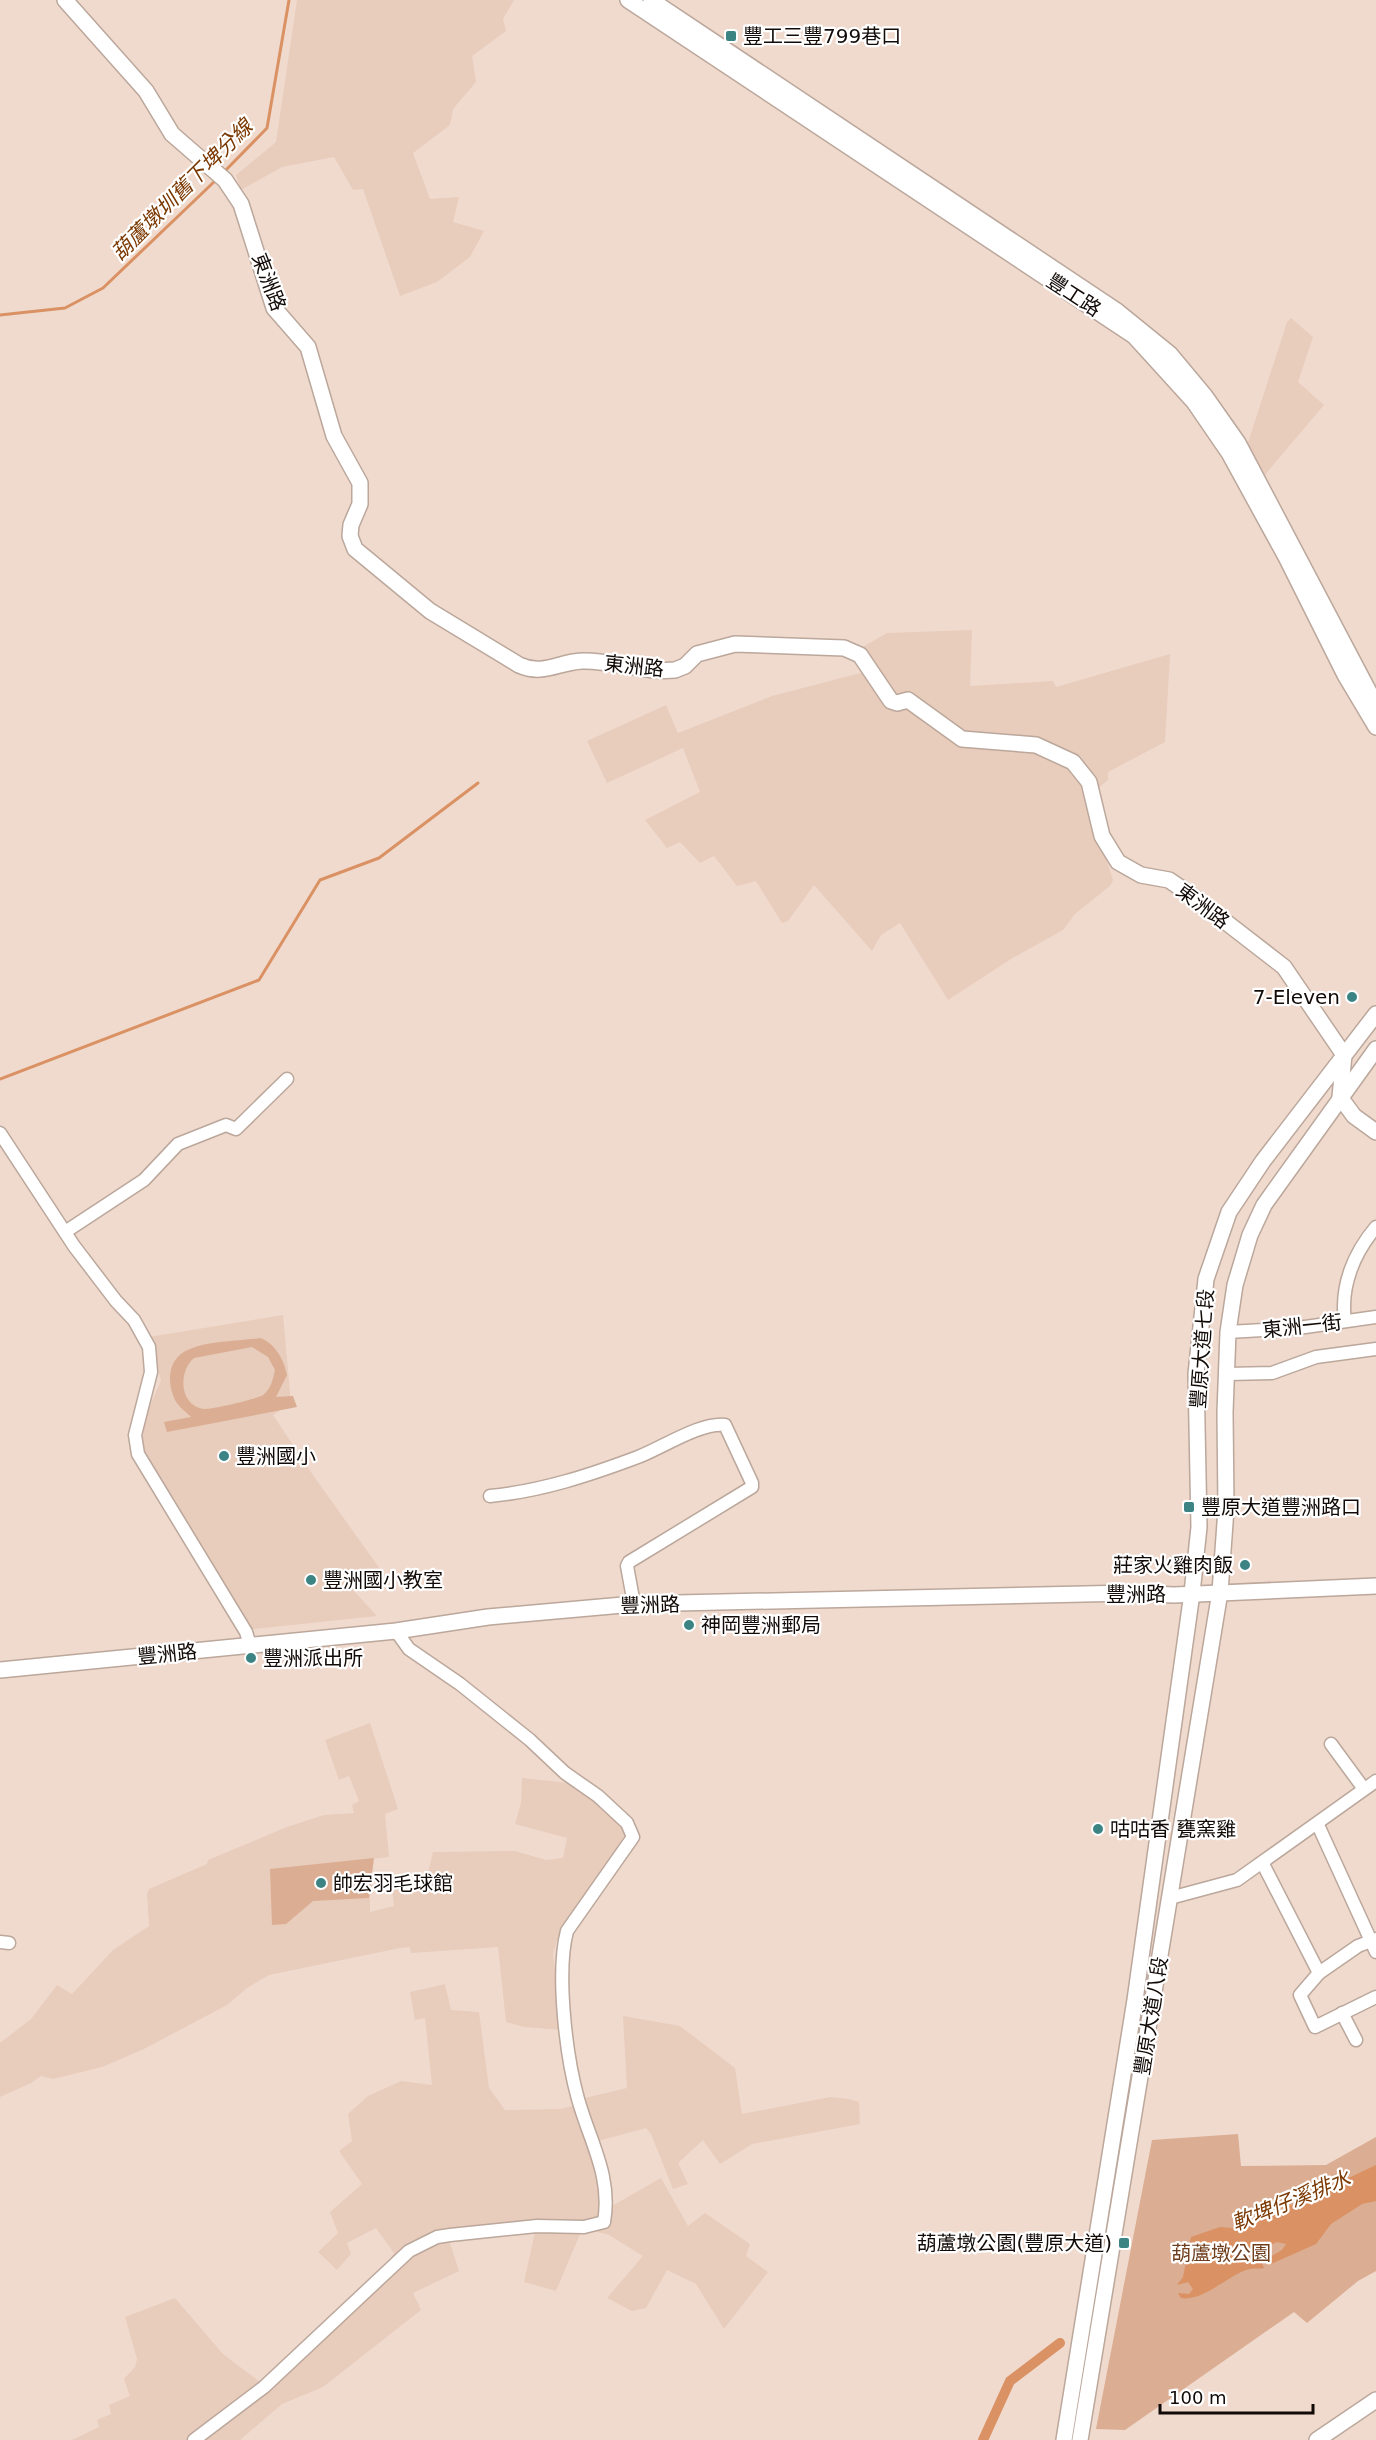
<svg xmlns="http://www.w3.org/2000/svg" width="1376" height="2440" viewBox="0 0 1376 2440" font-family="'DejaVu Sans','Noto Sans TC',sans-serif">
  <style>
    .built { fill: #e8ccbc }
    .green { fill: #dbad92; fill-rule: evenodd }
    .water { fill: #da9163 }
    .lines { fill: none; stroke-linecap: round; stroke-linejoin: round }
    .stream { stroke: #da9163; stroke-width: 3 }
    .canal { stroke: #da9163; stroke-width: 10 }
    .minor-casing { stroke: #bba79b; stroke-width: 15 }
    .tertiary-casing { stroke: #bba79b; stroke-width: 18 }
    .minor { stroke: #fff; stroke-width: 12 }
    .tertiary { stroke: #fff; stroke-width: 15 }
    .poi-dot { fill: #3b8483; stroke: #fff; stroke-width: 2 }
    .labels { text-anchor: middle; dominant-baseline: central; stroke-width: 4.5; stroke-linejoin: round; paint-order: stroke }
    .poi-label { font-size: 20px; fill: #110a06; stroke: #fff; text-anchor: start }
    .street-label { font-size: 20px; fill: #110a06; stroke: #fff }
    .park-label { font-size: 20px; fill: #6f3e1d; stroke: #fff }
    .water-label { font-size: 21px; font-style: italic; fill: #7b3800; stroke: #fff }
  </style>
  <rect width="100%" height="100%" fill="#f0dace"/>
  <g class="built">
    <path d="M297,0H514L503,19L506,31L472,56L476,82L453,109L450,125L413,153L430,199L459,197L453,222L484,231L470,257L437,282L400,296L363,189L353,190L334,157L282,167L241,190L236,175L276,142Z"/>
    <path d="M1291,318L1313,337L1298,382L1324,405L1263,477L1246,449L1287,322Z"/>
    <path d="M972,630L970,686L1053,681L1056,687L1170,654L1165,742L1108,772V780L1097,789L1092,817L1113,880L1110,886L1075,914L1063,930L1011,959L948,1000L900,923L881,935L872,951L814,885L788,921L782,923L756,881L737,886L714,856L700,863L680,842L667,848L645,820L700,792L683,748L607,783L587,741L666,705L678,733L772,696L872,670L861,648L887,633Z"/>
    <path d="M283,1315L291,1403L273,1415L315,1478L385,1576L354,1591L377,1616L245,1630L136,1435L161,1381L149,1337Z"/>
    <path d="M370,1723L398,1809L385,1814L389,1857L370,1859L374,1893L370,1895V1912L394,1906L392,1890H419L425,1885L433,1852L515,1851L546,1860L563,1858L567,1838L515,1824L521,1803L522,1778L578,1784L605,1806L624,1829V1836L596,1884L564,1925L557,1940L553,1954L563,2030L524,2027L506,2022L498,1947L411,1953L410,1947L400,1948L269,1975L247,1988L227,2005L144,2049L102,2067L53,2079L41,2076L31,2083L0,2097V2043L31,2019L57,1985L72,1994L113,1950L149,1926L147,1894L149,1889L207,1864L208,1860L287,1827L324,1815L354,1813L352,1805L359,1801L349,1776L339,1780L325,1740Z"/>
    <path d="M445,1984L451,2010L479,2012L489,2088L505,2110L560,2109L577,2105L602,2189L612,2206L661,2178L688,2226L705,2213L750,2244L746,2256L768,2272L724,2329L696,2284L667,2270L646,2308L632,2311L607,2298L643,2256L609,2235L594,2231L580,2234L556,2291L524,2282L535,2232L449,2240L459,2271L413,2293L421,2310L323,2387L282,2404L240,2440H72L99,2427L97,2420L111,2414L109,2405L130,2396L124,2379L135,2367L137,2359L125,2317L175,2298L223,2354L260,2382L384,2270L394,2253L376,2228L347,2243L351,2254L337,2270L318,2252L338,2233L330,2212L362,2184L339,2151L352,2141L348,2114L368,2096L401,2081L432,2085L425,2018L415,2020L410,1992Z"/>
    <path d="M623,2016L680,2026L735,2068L742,2114L830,2097L849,2099L859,2102L860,2124L752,2144L720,2164L703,2140L678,2163L688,2184L673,2189L651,2134L646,2128L598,2141L585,2098L627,2088Z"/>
  </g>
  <g class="green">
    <path d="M260,1338C275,1343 284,1360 287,1375L276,1397L293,1396L297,1407L167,1432L164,1422L191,1417C186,1412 178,1406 175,1400C166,1381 168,1357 190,1349C208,1341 239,1341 260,1338ZM252,1347L268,1357L275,1370C273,1379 271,1389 263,1395C257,1399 212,1410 204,1409C179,1406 178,1371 194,1358Z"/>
    <path d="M374,1858L369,1898L313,1901L286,1924L272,1925L270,1869Z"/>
    <path d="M1238,2134L1241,2166L1326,2165L1376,2137V2271L1358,2281L1307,2323L1294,2312L1125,2430L1096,2429L1152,2140Z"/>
  </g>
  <path class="water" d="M1376,2165V2201L1362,2204L1331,2224L1316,2244L1271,2264L1270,2257L1282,2250L1286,2244L1277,2242L1257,2252L1264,2268C1260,2269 1254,2268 1250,2269C1230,2273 1204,2302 1181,2298L1178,2293L1189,2294L1193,2289L1188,2282L1177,2285L1183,2277L1191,2237L1220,2227L1231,2228L1260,2220Z"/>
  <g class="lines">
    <g class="stream">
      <path d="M223,173L267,128L289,0"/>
      <path d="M0,315L65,308L103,288L216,180"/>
      <path d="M0,1079L259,980L320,880L379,858L478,783"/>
    </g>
    <path class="canal" d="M983,2440L1010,2381L1060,2343"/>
    <defs>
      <g id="minor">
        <path d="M0,1133L74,1246L116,1301L134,1320L149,1347L151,1372L135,1435L138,1454L246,1632L250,1645"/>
        <path d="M65,1232L144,1180L178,1144L226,1125L236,1129L287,1079"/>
        <path d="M1345,1321C1340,1286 1354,1253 1376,1227"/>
        <path d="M1228,1332L1298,1328L1376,1317"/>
        <path d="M1228,1374L1272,1373L1316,1357L1376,1349"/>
        <path d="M490,1496C542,1491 590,1475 638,1457C662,1448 700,1422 725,1425L752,1483V1487L629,1562L627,1566L634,1604"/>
        <path d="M1331,1744L1364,1789"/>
        <path d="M1318,1825L1376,1952"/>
        <path d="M1263,1864L1319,1973L1358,1946L1376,1939"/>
        <path d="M1170,1898L1237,1880L1376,1781"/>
        <path d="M0,1942L9,1943"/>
        <path d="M1319,1973L1300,1995L1315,2027L1376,1997"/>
        <path d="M1342,2013L1356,2040"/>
        <path d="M194,2440L264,2387L409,2251L437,2237L450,2235L537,2226L584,2227L604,2222C612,2176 590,2142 578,2099C566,2056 556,1973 567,1931L633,1837L627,1823L598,1796L565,1773L530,1740L460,1684L409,1649L396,1631"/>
      </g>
      <g id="tertiary">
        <path d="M65,0L146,91L172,134L225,180L241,204L274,308L308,347L334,436L360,483V504L351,525L350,536L355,549L430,611L519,665C543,676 558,662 582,661C613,660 644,673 675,670L685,666L697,654L735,644L844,648L860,655L891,701L897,703L908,700L962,739L1036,745L1073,762L1089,782L1102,836L1118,862L1141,875L1169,880L1191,895L1284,967L1344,1055L1340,1097L1354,1116L1376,1132"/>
        <path d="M628,0L1134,336L1194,402L1229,453L1286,557L1345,675L1376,727"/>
        <path d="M651,0L1117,311L1170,354L1205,396L1238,443L1376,705"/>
        <path d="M0,1670L396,1631L488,1617L634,1604L1130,1593L1174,1595L1376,1586"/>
        <path d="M1064,2440L1135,2000L1192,1593L1199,1527L1196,1374L1206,1279L1229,1212L1263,1161L1376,1014"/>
        <path d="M1080,2440L1220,1592L1226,1509L1225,1412L1228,1332L1235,1285L1250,1235L1264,1205L1376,1049"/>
        <path d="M1317,2440L1376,2400"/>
      </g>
    </defs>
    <use href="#minor" class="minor-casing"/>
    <use href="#tertiary" class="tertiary-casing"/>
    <use href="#minor" class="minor"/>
    <use href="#tertiary" class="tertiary"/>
  </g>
  <g class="poi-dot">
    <rect x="725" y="30" width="12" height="12" rx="3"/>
    <circle cx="1352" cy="997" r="6"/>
    <circle cx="224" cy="1456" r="6"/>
    <rect x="1183" y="1501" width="12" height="12" rx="3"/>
    <circle cx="1245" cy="1565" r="6"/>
    <circle cx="311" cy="1580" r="6"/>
    <circle cx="689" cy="1625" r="6"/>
    <circle cx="251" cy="1658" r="6"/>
    <circle cx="1098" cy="1829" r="6"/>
    <circle cx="321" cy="1883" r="6"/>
    <rect x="1118" y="2237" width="12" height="12" rx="3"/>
  </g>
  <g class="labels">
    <g class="poi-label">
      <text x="743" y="36">豐工三豐799巷口</text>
      <text x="1340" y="997" text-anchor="end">7-Eleven</text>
      <text x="236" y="1456">豐洲國小</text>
      <text x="1201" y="1507">豐原大道豐洲路口</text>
      <text x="1233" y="1565" text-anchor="end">莊家火雞肉飯</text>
      <text x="323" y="1580">豐洲國小教室</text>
      <text x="701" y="1625">神岡豐洲郵局</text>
      <text x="263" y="1658">豐洲派出所</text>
      <text x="1110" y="1829">咕咕香 甕窯雞</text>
      <text x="333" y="1883">帥宏羽毛球館</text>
      <text x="1112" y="2243" text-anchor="end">葫蘆墩公園(豐原大道)</text>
    </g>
    <g class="street-label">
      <text transform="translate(269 282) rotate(69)">東洲路</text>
      <text transform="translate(1074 295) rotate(33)">豐工路</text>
      <text transform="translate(634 666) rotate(6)">東洲路</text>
      <text transform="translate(1203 906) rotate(37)">東洲路</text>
      <text transform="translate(1302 1326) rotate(-6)">東洲一街</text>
      <text transform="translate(1202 1349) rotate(-86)">豐原大道七段</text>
      <text x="1136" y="1594">豐洲路</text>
      <text transform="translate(650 1605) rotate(-2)">豐洲路</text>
      <text transform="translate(167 1654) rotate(-6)">豐洲路</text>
      <text transform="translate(1151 2016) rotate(-81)">豐原大道八段</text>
    </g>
    <g class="park-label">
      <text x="1221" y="2253">葫蘆墩公園</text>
    </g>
    <g class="water-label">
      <text transform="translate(182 190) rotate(-45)">葫蘆墩圳舊下埤分線</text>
      <text transform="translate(1291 2201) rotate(-22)">軟埤仔溪排水</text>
    </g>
  </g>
  <path d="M1160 2404v9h153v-9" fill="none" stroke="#110a06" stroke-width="3"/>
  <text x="1169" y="2404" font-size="18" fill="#110a06" stroke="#ffffff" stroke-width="4.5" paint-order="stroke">100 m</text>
</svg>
